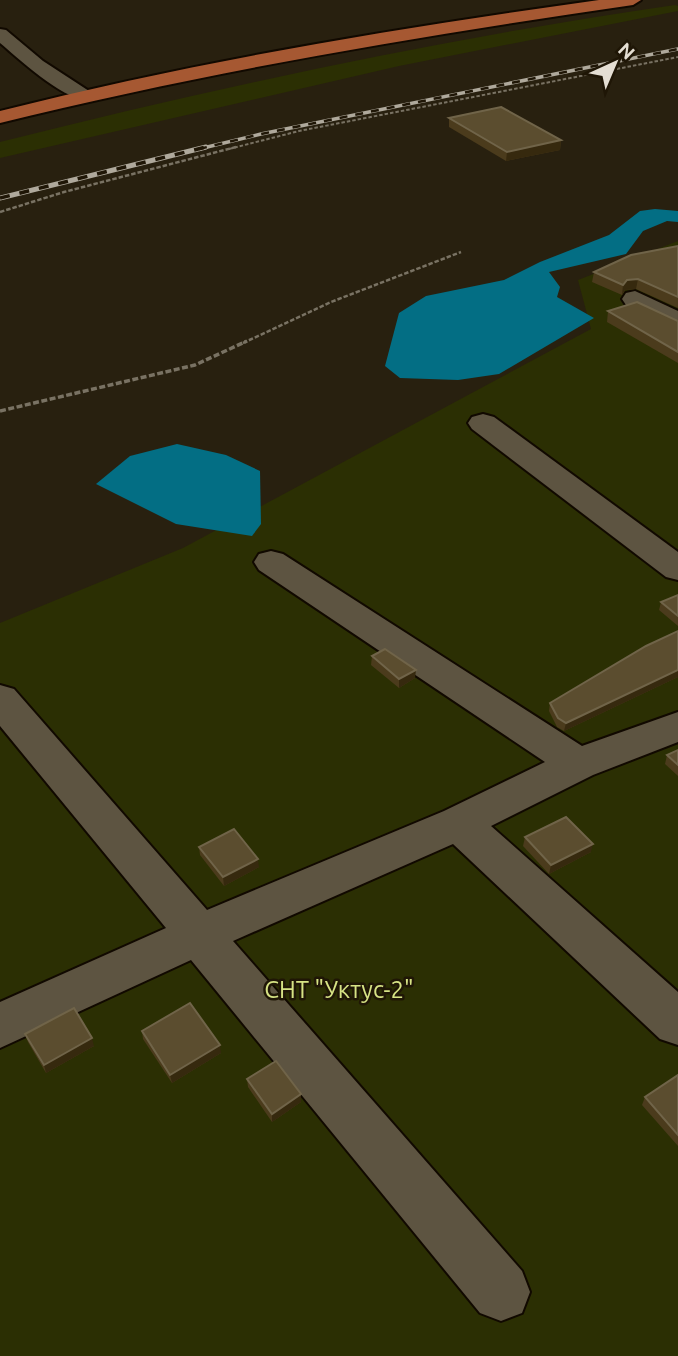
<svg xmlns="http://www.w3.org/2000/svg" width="678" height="1356" viewBox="0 0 678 1356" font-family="Ubuntu,sans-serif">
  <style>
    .green { fill: #2b2f03 }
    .water { fill: #036e84 }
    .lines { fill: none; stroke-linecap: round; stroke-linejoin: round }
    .minor-casing { stroke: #110900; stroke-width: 4 }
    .major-casing { stroke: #110900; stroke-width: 4 }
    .path-far2 { stroke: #797263; stroke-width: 2; stroke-dasharray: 3.5 2; stroke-linecap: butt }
    .path-far1 { stroke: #797263; stroke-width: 2.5; stroke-dasharray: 4.5 2; stroke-linecap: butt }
    .path { stroke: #797263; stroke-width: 3.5; stroke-dasharray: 6 2.5; stroke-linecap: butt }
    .minor { fill: #5d5441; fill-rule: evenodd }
    .major { fill: #a65832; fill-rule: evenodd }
    .rail-far1-casing { stroke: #afa99c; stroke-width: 3.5 }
    .rail-casing { stroke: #afa99c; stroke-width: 5 }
    .rail-far1 { stroke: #1f1606; stroke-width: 2.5; stroke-dasharray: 8; stroke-linecap: butt }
    .rail { stroke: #1f1606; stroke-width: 3.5; stroke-dasharray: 10; stroke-linecap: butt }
    .wall { fill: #4b3b1c }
    .shaded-wall { fill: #36290e }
    .building { fill: #5b4d2f; stroke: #706449; stroke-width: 2 }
    .labels { text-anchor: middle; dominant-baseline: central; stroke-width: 5; stroke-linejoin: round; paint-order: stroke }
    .near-park-label { font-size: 24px; fill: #d7e385; stroke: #1f1606 }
  </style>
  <rect width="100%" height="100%" fill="#28200f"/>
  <g class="green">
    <path d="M675,5L678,6V11L399,66L0,158V142C223,86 447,38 675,5Z"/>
    <path d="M678,241V1356H0V623L183,548L591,329L578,280Z"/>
  </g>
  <g class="water">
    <path d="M655,209L678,211V222L667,221L643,231L626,254L549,272L560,287L557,297L594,318L499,374L458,380L400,378L385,366L399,313L426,296L504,280L540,262L609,235L640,211Z"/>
    <path d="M177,444L226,455L260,471L261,524L252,536L176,524L96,484L130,456Z"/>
  </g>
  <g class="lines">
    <defs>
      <g id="minor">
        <path d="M0,29L6,30L43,61L89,91L92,95L89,99C67,104 17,57 0,43Z"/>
        <path d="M635,291L678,311V330L626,305L622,299L626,293Z"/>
        <path d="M483,414L494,417L678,552V580L666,577L472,429L468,423L472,417Z"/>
        <path d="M271,551L283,554L582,746L678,712V742L593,775L491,826L678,992V1045L660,1039L453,844L233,941L522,1271L530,1292L522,1313L501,1321L480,1313L191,960L0,1048V1002L166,928L0,726V685L14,689L207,910L444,811L545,762L259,570L254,562L259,554Z"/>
      </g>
      <path id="major" d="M599,0H641L633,5C419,36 210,71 0,123V111C197,61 397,28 599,0Z"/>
    </defs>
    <use href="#minor" class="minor-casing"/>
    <use href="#major" class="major-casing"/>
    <path class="path-far2" d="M229,149L299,131L678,57"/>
    <g class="path-far1">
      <path d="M0,212L64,192L236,147"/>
      <path d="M243,343L331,302L461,252"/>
    </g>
    <path class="path" d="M0,411L195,365L247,341"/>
    <use href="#minor" class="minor"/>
    <use href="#major" class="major"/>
    <defs>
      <path id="rail-far1" d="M199,149L261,134L678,49"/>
      <path id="rail" d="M0,198L206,147"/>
    </defs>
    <use href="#rail-far1" class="rail-far1-casing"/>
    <use href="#rail" class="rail-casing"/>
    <use href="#rail-far1" class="rail-far1"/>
    <use href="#rail" class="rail"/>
  </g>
  <g class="wall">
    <path d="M449,118L561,140L560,150L506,161L449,127Z"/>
    <path d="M678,246V308L636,289L625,290L622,295L592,282L594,272Z"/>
    <path d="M608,311L678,321V363L607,322Z"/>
    <path d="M678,595V626L659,610L661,602Z"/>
    <path d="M678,631V677L564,731L557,727L549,711L550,703Z"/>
    <path d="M372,656L415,678L399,688L371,665Z"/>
    <path d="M678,750V776L665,764L667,755Z"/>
    <path d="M525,837L591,852L549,874L523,846Z"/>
    <path d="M199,847L259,867L224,886L200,855Z"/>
    <path d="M142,1031L221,1053L172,1083L143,1039Z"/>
    <path d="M25,1034L94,1046L46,1073L28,1042Z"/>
    <path d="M678,1075V1146L642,1105L645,1097Z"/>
    <path d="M247,1079L301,1102L272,1122L248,1087Z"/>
  </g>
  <g class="shaded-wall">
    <path d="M561,140L560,150L506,161L507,152Z"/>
    <path d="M638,279L636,289L625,290L622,295L623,285L627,280Z"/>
    <path d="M416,670L415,678L399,688V679Z"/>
    <path d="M678,670V677L564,731L566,723Z"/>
    <path d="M593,844L591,852L549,874L551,865Z"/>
    <path d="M258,859L259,867L224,886L223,877Z"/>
    <path d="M92,1038L94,1046L46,1073L44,1065Z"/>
    <path d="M220,1045L221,1053L172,1083L170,1075Z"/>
    <path d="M301,1094V1102L272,1122V1114Z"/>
  </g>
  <g class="building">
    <path d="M501,107L561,140L507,152L449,118Z"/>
    <path d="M678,246V297L638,279L627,280L623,285L594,272L631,255Z"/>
    <path d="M637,302L678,321V352L608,311Z"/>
    <path d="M678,595V616L661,602Z"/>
    <path d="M678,631V670L566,723L558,718L550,703L646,646Z"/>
    <path d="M385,649L416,670L399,679L372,656Z"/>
    <path d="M678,750V765L667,755Z"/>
    <path d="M566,817L593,844L551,865L525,837Z"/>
    <path d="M234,829L258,859L223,877L199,847Z"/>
    <path d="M190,1003L220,1045L170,1075L142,1031Z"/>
    <path d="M74,1008L92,1038L44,1065L25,1034Z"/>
    <path d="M276,1061L301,1094L272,1114L247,1079Z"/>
    <path d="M678,1075V1135L645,1097Z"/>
  </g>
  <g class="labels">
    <g class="near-park-label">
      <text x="339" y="989">СНТ "Уктус-2"</text>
    </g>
  </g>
  <g transform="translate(615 63) rotate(44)" stroke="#1f1606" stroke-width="5" paint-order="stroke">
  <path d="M0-5L12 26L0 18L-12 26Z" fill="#e4ded3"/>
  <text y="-10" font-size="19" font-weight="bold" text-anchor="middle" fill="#e4ded3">N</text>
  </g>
</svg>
